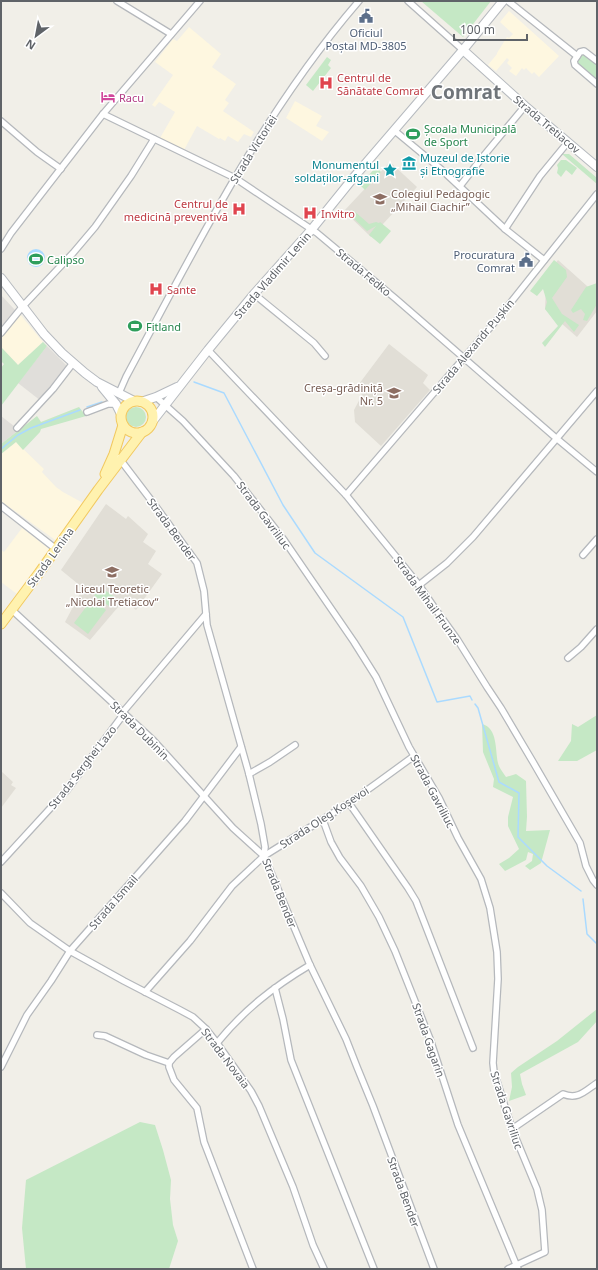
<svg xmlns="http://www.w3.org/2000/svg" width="598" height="1270" viewBox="0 0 598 1270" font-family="'Noto Sans',sans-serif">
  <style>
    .commercial { fill: #fef7e0 }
    .industrial { fill: #e0deda }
    .education { fill: #e1ded6 }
    .green { fill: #c5e8c5 }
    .water { fill: #aadaff }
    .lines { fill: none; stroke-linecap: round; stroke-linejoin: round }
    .stream { stroke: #aadaff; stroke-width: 1.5 }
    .street-casing { stroke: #b5b8bc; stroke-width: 8 }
    .secondary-casing { stroke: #b6babf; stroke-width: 10 }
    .primary-casing { stroke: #f2c960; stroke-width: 11 }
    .street { stroke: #fff; stroke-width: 5.5 }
    .secondary { stroke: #fff; stroke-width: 8 }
    .primary { stroke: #fff2af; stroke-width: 9 }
    .labels { text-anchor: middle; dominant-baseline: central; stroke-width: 3; stroke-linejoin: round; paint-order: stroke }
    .service-label { font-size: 11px; fill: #4e5e75; stroke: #fff }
    .health-label { font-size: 11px; fill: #be3a42; stroke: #fff; text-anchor: start }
    .hotel-label { font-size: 11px; fill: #b23c85; stroke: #fff; text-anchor: start }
    .street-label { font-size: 11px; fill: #5f6368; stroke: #fff }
    .leisure-label { font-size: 11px; fill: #27864d; stroke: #fff; text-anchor: start }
    .culture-label { font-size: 11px; fill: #0d838f; stroke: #fff; text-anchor: start }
    .education-label { font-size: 11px; fill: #785e54; stroke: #fff; text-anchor: start }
    .town-label { font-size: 19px; font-weight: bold; fill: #70757a; stroke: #fff }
  </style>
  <rect width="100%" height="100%" fill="#f1efe8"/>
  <g class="commercial">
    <path d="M509,11L559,56L539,77L534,72L532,74L526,68L524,70L522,68L516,76L509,71L512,68L507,63L509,60L507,58L496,71L488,65L497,54V53L507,37L509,38L513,34L500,22Z"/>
    <path d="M189,27L221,54L212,67L236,84L225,100L229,103L223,111L254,132L251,137L244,134L238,142L228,136L225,141L220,138L219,139L197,126L184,150L160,138L175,112L159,102L155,107L152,105L173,75L155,62L173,39L177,41Z"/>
    <path d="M295,101L322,116L316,126L329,132L322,141L286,118Z"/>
    <path d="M19,313L43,342L18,365L1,347V336Z"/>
    <path d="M16,442L44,469L42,472L56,487L63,492L83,503L58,542L1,501V454Z"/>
    <path d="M22,528L52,551L17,594L1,582V550L4,552Z"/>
  </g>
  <g class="industrial">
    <path d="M1,295L15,310L1,328Z"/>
    <path d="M47,346L68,367L41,401L18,383Z"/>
    <path d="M1,416L19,430L1,444Z"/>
  </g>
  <g class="education">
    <path d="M390,162L417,187L371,237L344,211Z"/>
    <path d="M558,260L597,295V311L577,337L545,309L546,287L540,282Z"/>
    <path d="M389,344L428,375L423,383L430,390L381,446L355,422L354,410L362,395L356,388Z"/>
    <path d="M106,504L126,519L128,516L148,534L143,542L156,551L148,564L162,574L136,610L124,600L90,640L65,622L83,588L61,570Z"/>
    <path d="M1,771L13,782L11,785L16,788L1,808Z"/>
  </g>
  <g class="green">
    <path d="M421,1H491L463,37Z"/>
    <path d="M584,53L597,63V84L574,65Z"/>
    <path d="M327,57L331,60L328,65L331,68L313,91L306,85Z"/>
    <path d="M562,154H569L597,178V184Z"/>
    <path d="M561,160H566L577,168L572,175L566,170L561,177L557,173L558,168L557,165Z"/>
    <path d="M376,167L381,172L365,190L360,185Z"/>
    <path d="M353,210L369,224L376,222L379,223L380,222L391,231L380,244L369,235L376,226L367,231L350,215Z"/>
    <path d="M554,260L566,270L567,277L552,298L562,314L579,325L574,332L565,321L545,347L542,343L558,326L545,309L547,302L543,289L537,296L530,291Z"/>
    <path d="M597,283V304L587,321L583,320L585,314L581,309L573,313L571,310L586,287Z"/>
    <path d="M43,342L47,346L1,406V368L4,364L1,361V347L18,365Z"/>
    <path d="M79,407L86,416L41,429L40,432L23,450L16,442L1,454V444L37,416L41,422Z"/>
    <circle cx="136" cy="417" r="10"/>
    <path d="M100,587L115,597L109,606L94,596Z"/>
    <path d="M92,599L106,610L88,634L74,623Z"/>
    <path d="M597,715V750L577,761H558L571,741L572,724L578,727Z"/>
    <path d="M482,724C498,728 495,750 498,763C499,768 503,772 506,777L516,774L526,781L527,817L526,831L550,830L541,863L530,870L525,866L532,861L533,854L528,852L526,860L505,871L499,864L509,858L519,849L508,826V817L513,797L493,787L494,779L483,752Z"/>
    <path d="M597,1009V1021L578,1042L520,1074L522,1084L526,1095L509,1101L512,1087L511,1073L518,1067L557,1041Z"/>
    <path d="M140,1122L155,1125L163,1150L171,1180L170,1199L173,1225L178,1241L169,1269H26L22,1228L26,1180Z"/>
  </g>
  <circle class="water" cx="36" cy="258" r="9"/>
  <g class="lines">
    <g class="stream">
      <path d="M194,382L224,393L283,505L315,553L403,617L437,702L470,696L472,700"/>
      <path d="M87,407L102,402"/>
      <path d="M1,449L18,435L31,428L80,410"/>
      <path d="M475,704L478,708L499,782L519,793L518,837L547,866L581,891"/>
      <path d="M583,899L587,934L597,944"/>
    </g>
    <defs>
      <g id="street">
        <path d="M117,1L171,34"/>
        <path d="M408,1L463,50"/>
        <path d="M508,1L577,56"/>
        <path d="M597,61L584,51L580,52L574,61L575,65L597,84"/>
        <path d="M103,114L235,178L317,233L396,299L556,438L597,472"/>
        <path d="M1,121L37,152L61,169"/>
        <path d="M395,131L442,170L505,229L544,260"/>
        <path d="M460,186L481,159L525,106"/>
        <path d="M505,229L540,176L568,142"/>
        <path d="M1,249L11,233L103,114L200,1"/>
        <path d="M254,294L314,343L325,356"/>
        <path d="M1,333L23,306L73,253L95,227L131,176L154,139"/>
        <path d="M208,350L346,495L419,585L434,607L457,639L487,687L501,708L533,762L580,843L586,866L593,880L597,885"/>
        <path d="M119,393L126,377C196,247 262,113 359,1"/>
        <path d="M156,397L183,421L234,476L284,540L354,642L376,677L409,747L439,798L458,838L481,879L490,908L497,952L498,979L493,1063L494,1072L512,1129L537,1189L542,1210L545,1252L508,1269"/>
        <path d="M87,412L108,404H116"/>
        <path d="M17,428L53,389L73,363"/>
        <path d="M119,458L154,504L197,563L204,591L207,625L249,774L261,824L265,847L264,856L310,965L346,1039L357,1067L373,1106L434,1269"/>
        <path d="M346,495L500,316L597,194"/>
        <path d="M1,506L56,549"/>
        <path d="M583,555L597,539"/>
        <path d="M419,585L447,563L473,537L597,391"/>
        <path d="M12,610L153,740L233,828L264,856"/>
        <path d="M568,658L581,647L597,629"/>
        <path d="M249,774L270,762L295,745"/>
        <path d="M349,803L408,888L416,901L473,1048"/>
        <path d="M323,820L331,842L340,858L361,886L379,917L395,951L430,1039L458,1125L518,1269"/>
        <path d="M1,862L67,790L120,719L123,712L206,614"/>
        <path d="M1,893L30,923L70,951L124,981L180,1010L193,1017L206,1029L217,1043L251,1091L259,1106L293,1187L313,1245L324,1269"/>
        <path d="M275,988L283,1019L291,1060L374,1269"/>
        <path d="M145,992L190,941L232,886L264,856L349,803L377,783L414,756"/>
        <path d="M206,1029L174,1057L169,1063V1067L174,1080L197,1108L204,1142L253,1269"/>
        <path d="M97,1035L105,1036L146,1055L169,1063"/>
        <path d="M217,1043C244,1010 273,987 310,965"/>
        <path d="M1,1067L27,1015L51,981L70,951L185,821L241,747"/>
        <path d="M512,1129L563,1094C578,1100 585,1091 597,1083"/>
      </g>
      <g id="secondary">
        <path d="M463,50L525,106L597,167"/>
        <path d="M1,278L44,334L62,353L85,373L97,382L134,401"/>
        <path d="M102,387L116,404L121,414"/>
        <path d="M141,402L156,397L177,387"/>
        <path d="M152,422L208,350L254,294L312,229L354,177L463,50L503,1"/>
      </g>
      <g id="primary">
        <circle cx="137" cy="417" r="16"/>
        <path d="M105,474L114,454L123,425"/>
        <path d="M1,624L39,573L98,490L142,432"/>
      </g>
    </defs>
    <use href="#street" class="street-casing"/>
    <use href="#secondary" class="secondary-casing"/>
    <use href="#primary" class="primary-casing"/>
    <use href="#street" class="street"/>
    <use href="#secondary" class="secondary"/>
    <use href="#primary" class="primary"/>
  </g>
  <defs>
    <symbol id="civic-bare" viewBox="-9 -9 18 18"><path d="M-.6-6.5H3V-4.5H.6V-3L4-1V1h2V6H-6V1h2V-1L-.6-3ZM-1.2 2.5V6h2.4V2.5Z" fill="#5c6f8a" stroke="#fff" stroke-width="2.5" paint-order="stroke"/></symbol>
    <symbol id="hospital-bare" viewBox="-9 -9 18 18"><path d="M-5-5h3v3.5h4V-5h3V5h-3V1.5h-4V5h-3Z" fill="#e0444e" stroke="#fff" stroke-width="2.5" paint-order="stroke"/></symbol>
    <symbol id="hotel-bare" viewBox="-9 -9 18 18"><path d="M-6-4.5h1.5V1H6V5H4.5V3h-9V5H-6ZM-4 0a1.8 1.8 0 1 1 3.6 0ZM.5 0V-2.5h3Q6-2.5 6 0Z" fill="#d1479c" stroke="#fff" stroke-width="2.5" paint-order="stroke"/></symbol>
    <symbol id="stadium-bare" viewBox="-9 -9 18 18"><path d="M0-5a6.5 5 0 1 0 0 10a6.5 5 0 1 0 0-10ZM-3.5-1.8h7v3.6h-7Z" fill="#2e9e5b" stroke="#fff" stroke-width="2.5" paint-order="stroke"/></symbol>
    <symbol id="museum-bare" viewBox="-9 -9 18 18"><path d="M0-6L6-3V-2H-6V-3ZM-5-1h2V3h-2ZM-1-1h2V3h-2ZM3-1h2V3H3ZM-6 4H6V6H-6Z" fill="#0f9aa8" stroke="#fff" stroke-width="2.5" paint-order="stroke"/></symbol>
    <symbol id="sight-bare" viewBox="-9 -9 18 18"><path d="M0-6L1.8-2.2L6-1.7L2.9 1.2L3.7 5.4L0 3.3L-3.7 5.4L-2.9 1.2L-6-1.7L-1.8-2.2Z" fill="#0f9aa8" stroke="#fff" stroke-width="2.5" paint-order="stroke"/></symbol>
    <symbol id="university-bare" viewBox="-9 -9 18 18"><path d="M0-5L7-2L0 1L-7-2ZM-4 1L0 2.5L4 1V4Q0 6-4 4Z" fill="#8d6e63" stroke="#fff" stroke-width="2.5" paint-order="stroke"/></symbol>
    <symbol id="school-bare" viewBox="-9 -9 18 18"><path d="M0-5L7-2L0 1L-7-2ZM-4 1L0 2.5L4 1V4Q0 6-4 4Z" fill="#8d6e63" stroke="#fff" stroke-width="2.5" paint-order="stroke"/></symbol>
  </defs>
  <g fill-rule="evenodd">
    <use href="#civic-bare" x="356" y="6" width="20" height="20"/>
    <use href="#hospital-bare" x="316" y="73" width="20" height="20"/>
    <use href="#hotel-bare" x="98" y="87" width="20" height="20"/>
    <use href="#stadium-bare" x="403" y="124" width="20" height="20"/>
    <use href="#museum-bare" x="399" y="153" width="20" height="20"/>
    <use href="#sight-bare" x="380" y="160" width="20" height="20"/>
    <use href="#university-bare" x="370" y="189" width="20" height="20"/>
    <use href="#hospital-bare" x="229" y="199" width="20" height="20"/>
    <use href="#hospital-bare" x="300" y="203" width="20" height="20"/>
    <use href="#stadium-bare" x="26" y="249" width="20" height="20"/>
    <use href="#civic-bare" x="516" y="250" width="20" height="20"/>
    <use href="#hospital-bare" x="146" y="279" width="20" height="20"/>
    <use href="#stadium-bare" x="125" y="316" width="20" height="20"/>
    <use href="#school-bare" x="384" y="383" width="20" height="20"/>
    <use href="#school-bare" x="102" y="562" width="20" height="20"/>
  </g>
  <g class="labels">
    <g class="service-label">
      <text x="366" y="32">Oficiul<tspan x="366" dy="13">Poștal MD-3805</tspan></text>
      <text x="515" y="254" text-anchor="end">Procuratura<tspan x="515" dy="13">Comrat</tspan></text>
    </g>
    <g class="health-label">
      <text x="337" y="77">Centrul de<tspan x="337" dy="13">Sănătate Comrat</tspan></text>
      <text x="228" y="203" text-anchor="end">Centrul de<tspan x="228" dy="13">medicină preventivă</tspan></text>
      <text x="321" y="213">Invitro</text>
      <text x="167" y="289">Sante</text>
    </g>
    <g class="hotel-label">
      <text x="119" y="97">Racu</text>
    </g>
    <g class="street-label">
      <text transform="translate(547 124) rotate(40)">Strada Tretiacov</text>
      <text transform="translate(253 149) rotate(-58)">Strada Victoriei</text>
      <text transform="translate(364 272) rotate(40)">Strada Fedko</text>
      <text transform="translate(272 275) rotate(-49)">Strada Vladimir Lenin</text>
      <text transform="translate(473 346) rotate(-50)">Strada Alexandr Pușkin</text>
      <text transform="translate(264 515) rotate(53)">Strada Gavriliuc</text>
      <text transform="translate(172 529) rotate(54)">Strada Bender</text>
      <text transform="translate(50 557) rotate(-54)">Strada Lenina</text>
      <text transform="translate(428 600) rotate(54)">Strada Mihail Frunze</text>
      <text transform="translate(140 730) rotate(45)">Strada Dubinin</text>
      <text transform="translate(82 767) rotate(-52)">Strada Serghei Lazo</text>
      <text transform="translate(433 791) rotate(62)">Strada Gavriliuc</text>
      <text transform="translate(324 817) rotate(-33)">Strada Oleg Koşevoi</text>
      <text transform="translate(280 893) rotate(68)">Strada Bender</text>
      <text transform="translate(113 902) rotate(-49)">Strada Ismail</text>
      <text transform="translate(429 1040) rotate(71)">Strada Gagarin</text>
      <text transform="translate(226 1058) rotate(53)">Strada Novaia</text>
      <text transform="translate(507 1110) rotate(72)">Strada Gavriliuc</text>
      <text transform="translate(404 1192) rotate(70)">Strada Bender</text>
    </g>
    <g class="leisure-label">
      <text x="424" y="128">Școala Municipală<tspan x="424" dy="13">de Sport</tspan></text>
      <text x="47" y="259">Calipso</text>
      <text x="146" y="326">Fitland</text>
    </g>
    <g class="culture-label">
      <text x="420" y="157">Muzeul de Istorie<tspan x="420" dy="13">și Etnografie</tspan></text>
      <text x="379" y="164" text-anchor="end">Monumentul<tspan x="379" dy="13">soldaților-afgani</tspan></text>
    </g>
    <g class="education-label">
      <text x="391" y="193">Colegiul Pedagogic<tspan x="391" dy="13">„Mihail Ciachir”</tspan></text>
      <text x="383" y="387" text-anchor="end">Creșa-grădiniță<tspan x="383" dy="13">Nr. 5</tspan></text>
      <text x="112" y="588" text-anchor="middle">Liceul Teoretic<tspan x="112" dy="13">„Nicolai Tretiacov“</tspan></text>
    </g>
    <g class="town-label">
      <text x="466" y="92">Comrat</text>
    </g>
  </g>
  <rect width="598" height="1270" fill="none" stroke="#5f6368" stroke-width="4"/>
  <g transform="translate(36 36) rotate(212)" stroke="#ffffff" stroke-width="3" paint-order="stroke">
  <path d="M0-3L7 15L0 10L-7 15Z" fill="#5f6368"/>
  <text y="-6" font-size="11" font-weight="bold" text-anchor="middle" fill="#5f6368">N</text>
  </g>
  <path d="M454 34v6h73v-6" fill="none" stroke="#5f6368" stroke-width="2"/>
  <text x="460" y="34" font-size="12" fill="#5f6368" stroke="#ffffff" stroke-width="3" paint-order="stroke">100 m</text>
</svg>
